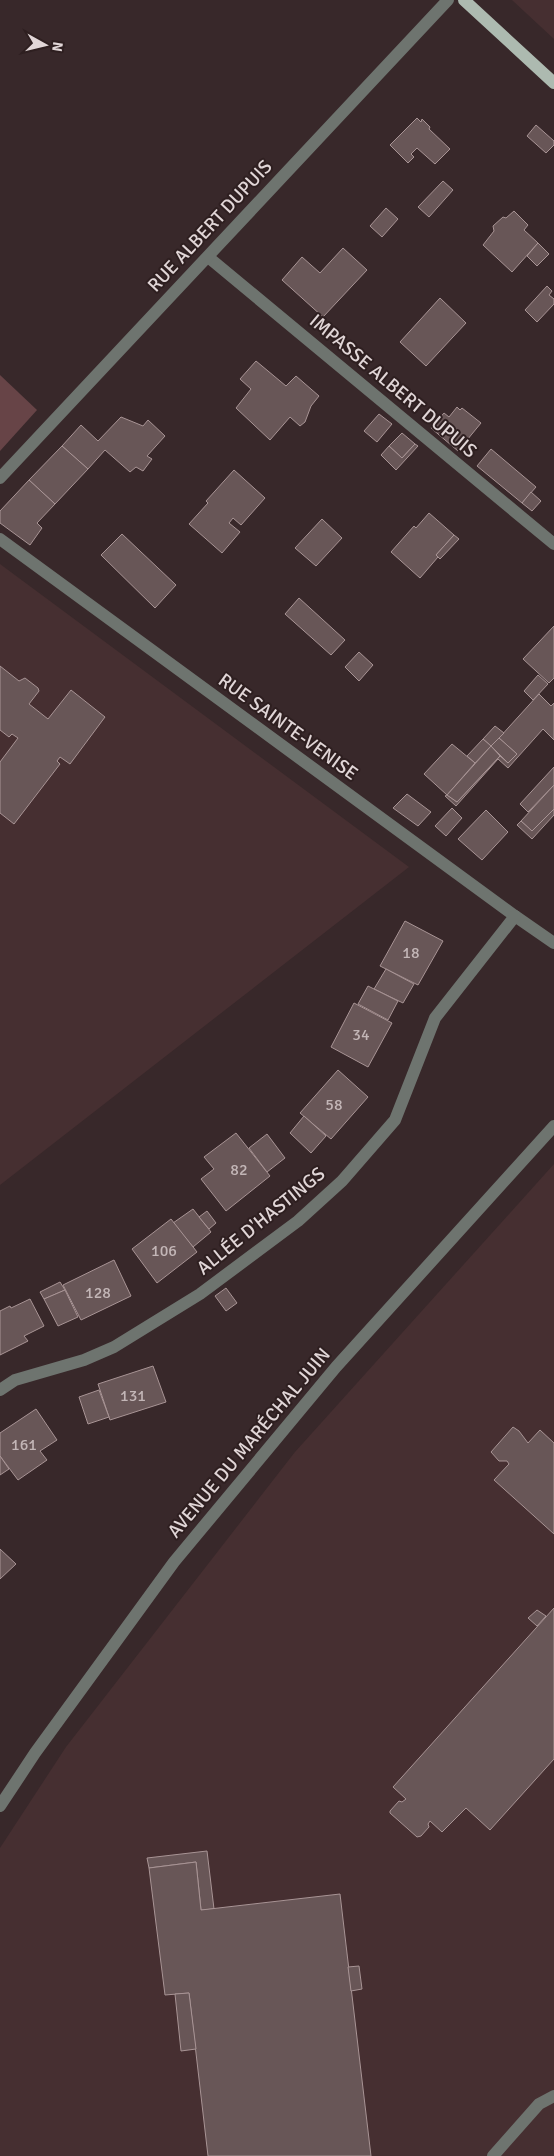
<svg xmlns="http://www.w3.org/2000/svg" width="554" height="2156" viewBox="0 0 554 2156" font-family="Signika,sans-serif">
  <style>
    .built { fill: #462f31 }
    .green { fill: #674447 }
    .building { fill: #685657; stroke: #a89495 }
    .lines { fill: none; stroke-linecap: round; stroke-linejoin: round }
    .minor { stroke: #6e746f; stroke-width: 12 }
    .major { stroke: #adbab0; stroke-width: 12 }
    .labels { text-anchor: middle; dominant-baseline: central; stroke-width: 4; stroke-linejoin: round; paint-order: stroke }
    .number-label { font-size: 16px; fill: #c3b6b7 }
    .street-label { font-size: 19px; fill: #e1d6d7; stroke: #2e1f20 }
  </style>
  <rect width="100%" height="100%" fill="#38282a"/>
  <g class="built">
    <path d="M512,0H554V39Z"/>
    <path d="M0,564L409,867L0,1185Z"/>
    <path d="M554,1164V2156H0V1848L66,1747L295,1452Z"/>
  </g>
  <path class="green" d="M0,375L37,410L0,451Z"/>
  <g class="building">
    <path d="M417,118L421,122L422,119L430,127L429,129L450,149L435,164L417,148L411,154L414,157L408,163L390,145Z"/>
    <path d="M536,125L554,141V145L546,153L527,136Z"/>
    <path d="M443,181L453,190L429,217L418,207Z"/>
    <path d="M386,208L398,219L382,237L370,226Z"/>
    <path d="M514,211L528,225L524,230L538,243L512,272L483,245L494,231L493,226L503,217L506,218Z"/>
    <path d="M538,243L549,254L537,266L527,256Z"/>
    <path d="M343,248L367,270L323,317L282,280L302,257L320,273Z"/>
    <path d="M547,286L552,291L549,295L554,299V304L537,322L525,310Z"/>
    <path d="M440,298L466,323L426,366L400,342Z"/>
    <path d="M256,361L286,386L296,376L319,396L311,406L305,422L300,426L290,417L270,440L236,408L251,389L240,379Z"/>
    <path d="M457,407L460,410L462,408L481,423L458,451L431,428L444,413L449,417Z"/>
    <path d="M379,414L392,424L377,442L364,431Z"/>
    <path d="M121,417L143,426L148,420L165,436L147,456L152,459L143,471L136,467L130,472L105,450L88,469L62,446L81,425L98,441Z"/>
    <path d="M402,433L415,444L402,458L389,446Z"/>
    <path d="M415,444L418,446L396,470L381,455L389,446L402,458Z"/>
    <path d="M62,446L88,469L55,504L29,480Z"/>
    <path d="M491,449L536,487L522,503L477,466Z"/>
    <path d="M234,470L265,498L241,525L233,518L229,523L240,532L222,553L189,524L208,503L206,501Z"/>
    <path d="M29,480L55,504L37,523L42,528L30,545L0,523V511Z"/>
    <path d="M531,492L541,501L532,511L522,503Z"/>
    <path d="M429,513L454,535L436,555L438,557L420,578L391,552L414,526L416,528Z"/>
    <path d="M322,519L342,538L316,566L295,548Z"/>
    <path d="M122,534L176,585L155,608L101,555Z"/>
    <path d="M454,535L459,539L440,559L436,555Z"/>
    <path d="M299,598L345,640L331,655L285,614Z"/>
    <path d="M554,626V678L549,683L523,659Z"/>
    <path d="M359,652L373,665L359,681L345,667Z"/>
    <path d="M0,666L19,681L25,678L38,688L39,691L29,704L48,719L71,690L105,717L70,764L60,757L57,761L60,764L14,824L0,813V762L18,738L12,734L9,737L0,730Z"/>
    <path d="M538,675L548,684L533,700L524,691Z"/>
    <path d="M539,694L551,706L554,703V740L543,729L508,768L498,759L456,806L445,796L447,795L457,802L500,756L508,763L517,754L499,738Z"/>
    <path d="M495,726L504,733L491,746L483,739Z"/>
    <path d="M499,738L517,754L508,763L491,746Z"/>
    <path d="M483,739L491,746L475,763L467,756Z"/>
    <path d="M452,744L475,763L447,795L424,774Z"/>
    <path d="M491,746L500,756L457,802L447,795Z"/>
    <path d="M554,767V785L528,812L520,804Z"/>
    <path d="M554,785V809L532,831L521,821Z"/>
    <path d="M407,794L431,812L418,826L393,808Z"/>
    <path d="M452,808L462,818L446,836L435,826Z"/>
    <path d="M554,809V815L532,839L517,825L521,821L532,831Z"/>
    <path d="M486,810L508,832L482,860L458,839Z"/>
    <path d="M405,921L443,941L418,985L380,966Z"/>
    <path d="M386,969L414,984L403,1003L374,989Z"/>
    <path d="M368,986L398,1001L388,1020L358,1004Z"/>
    <path d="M354,1003L392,1023L368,1067L331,1047Z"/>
    <path d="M338,1070L368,1097L331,1139L300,1113Z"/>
    <path d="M304,1116L326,1136L311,1153L290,1133Z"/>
    <path d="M236,1133L270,1176L226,1211L201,1179L214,1169L204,1157Z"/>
    <path d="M267,1134L285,1158L267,1172L249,1148Z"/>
    <path d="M193,1209L211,1232L193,1247L173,1223Z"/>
    <path d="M207,1211L216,1223L209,1229L199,1217Z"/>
    <path d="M171,1219L197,1252L157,1283L132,1249Z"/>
    <path d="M114,1260L131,1296L81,1320L63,1285Z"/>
    <path d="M60,1282L65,1290L44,1299L40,1292Z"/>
    <path d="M226,1288L237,1303L226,1311L215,1296Z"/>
    <path d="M65,1290L78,1317L58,1326L44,1299Z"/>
    <path d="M30,1299L44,1326L24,1336L28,1341L0,1355V1311L10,1306L11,1308Z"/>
    <path d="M153,1366L166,1402L110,1420L98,1384Z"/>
    <path d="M99,1390L109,1417L88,1424L79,1397Z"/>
    <path d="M36,1409L57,1440L40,1451L47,1460L18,1480L0,1456V1433Z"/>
    <path d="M513,1427L519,1431L528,1443L540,1430L554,1443V1534L494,1480L509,1464L507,1461H499L491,1452Z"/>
    <path d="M0,1456L9,1469L0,1475Z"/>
    <path d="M0,1549L16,1564L0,1579Z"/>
    <path d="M554,1608V1759L490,1830L466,1808L442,1832L430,1821L428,1824L429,1827L421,1836L417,1837L390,1813V1811L399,1801L402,1802L406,1799L393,1787Z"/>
    <path d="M537,1610L546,1616L537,1626L528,1618Z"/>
    <path d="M207,1851L214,1909L201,1910L196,1862L149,1868L147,1858Z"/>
    <path d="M196,1862L201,1910L340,1894L371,2156H208L189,1993L165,1995L149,1868Z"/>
    <path d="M359,1966L362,1989L351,1991L348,1967Z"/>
    <path d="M189,1993L196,2049L181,2051L175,1994Z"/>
  </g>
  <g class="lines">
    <g class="minor">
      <path d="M208,257L554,544"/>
      <path d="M0,478L448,0"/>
      <path d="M0,539L515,916L554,943"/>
      <path d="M0,1390L15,1380L84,1360L114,1347L200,1294L298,1221L342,1181L395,1120L435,1018L515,916"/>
      <path d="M0,1806L35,1753L174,1562L336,1367L554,1126"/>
      <path d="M493,2156L539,2104L554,2096"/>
    </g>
    <path class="major" d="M464,0L554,83"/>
  </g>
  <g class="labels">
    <g class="number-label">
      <text x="411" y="953">18</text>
      <text x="361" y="1035">34</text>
      <text x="334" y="1105">58</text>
      <text x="239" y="1170">82</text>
      <text x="164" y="1251">106</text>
      <text x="98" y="1293">128</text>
      <text x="133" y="1396">131</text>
      <text x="24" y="1445">161</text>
    </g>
    <g class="street-label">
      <text transform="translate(210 226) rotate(-47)">RUE ALBERT DUPUIS</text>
      <text transform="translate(393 386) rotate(40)">IMPASSE ALBERT DUPUIS</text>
      <text transform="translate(288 727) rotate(36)">RUE SAINTE-VENISE</text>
      <text transform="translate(261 1221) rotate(-39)">ALLÉE D'HASTINGS</text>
      <text transform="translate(249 1443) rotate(-50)">AVENUE DU MARÉCHAL JUIN</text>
    </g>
  </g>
  <g transform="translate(45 45) rotate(98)" stroke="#2e1f20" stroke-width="4" paint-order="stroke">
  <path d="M0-4L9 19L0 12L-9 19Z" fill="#e1d6d7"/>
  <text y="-8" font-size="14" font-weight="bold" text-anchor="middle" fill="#e1d6d7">N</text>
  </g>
</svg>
